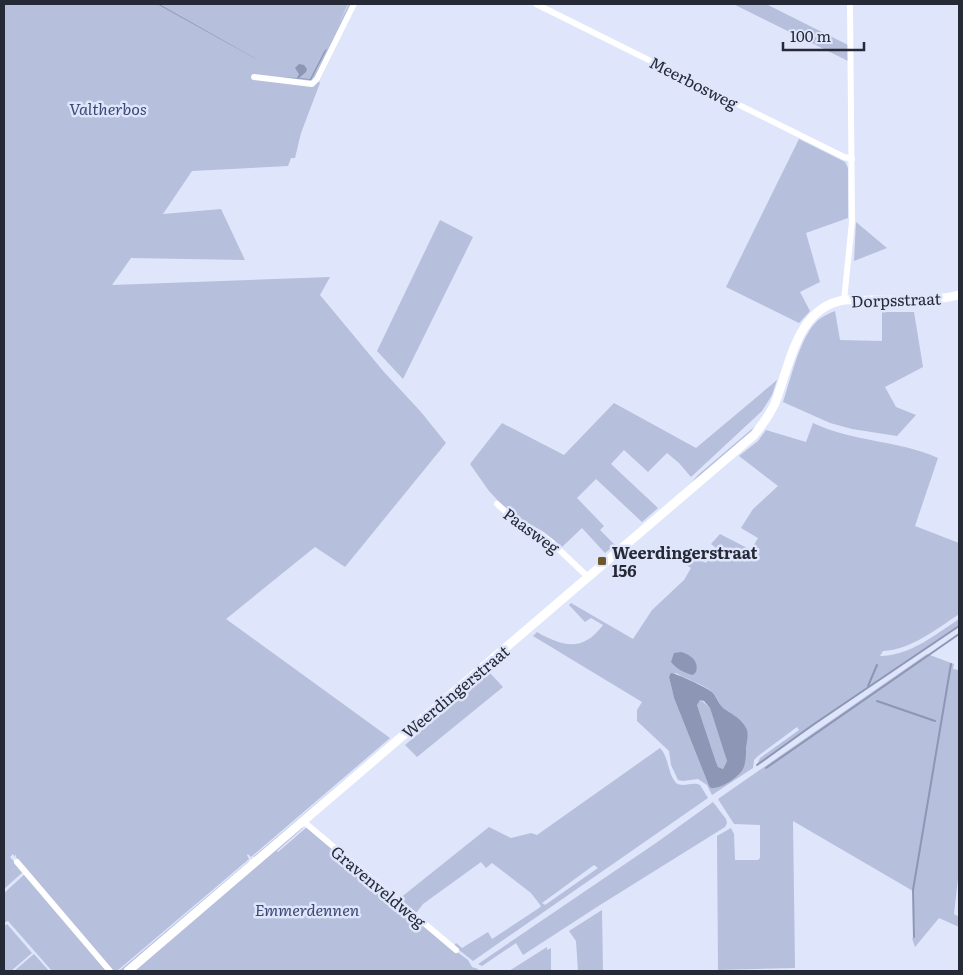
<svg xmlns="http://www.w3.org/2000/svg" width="963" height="975" viewBox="0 0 963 975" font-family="Literata,serif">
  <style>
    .green { fill: #b6bfdb; fill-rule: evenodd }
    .water { fill: #8d96b4; fill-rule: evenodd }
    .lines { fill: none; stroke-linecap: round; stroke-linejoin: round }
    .stream { stroke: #8d96b4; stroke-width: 2 }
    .street { stroke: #fff; stroke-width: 6 }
    .secondary { stroke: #fff; stroke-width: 9 }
    .poi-dot { fill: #705728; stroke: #dfe5fb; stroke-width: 2 }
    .labels { text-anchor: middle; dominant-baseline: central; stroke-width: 5; stroke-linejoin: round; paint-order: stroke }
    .street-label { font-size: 16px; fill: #262a37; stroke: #dfe5fb }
    .park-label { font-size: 16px; font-style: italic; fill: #3d4974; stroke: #dfe5fb }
    .poi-label { font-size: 16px; font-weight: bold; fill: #262a37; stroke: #dfe5fb; text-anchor: start }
  </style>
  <rect width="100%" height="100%" fill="#dfe5fb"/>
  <g class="green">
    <path d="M4,4H348L339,23L349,4H352L312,86H314L355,4H357L319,82L320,83L301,133L295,158H291L288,166L192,171L163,214L221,209L245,260L131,258L112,285L330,277L320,295L384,372L421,412L446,443L345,567L315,547L226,619L390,738L251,857L248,854L247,855L249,859L117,971H112L17,859L15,854V857L13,854L10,857L23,872L4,889Z"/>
    <path d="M733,4H766L848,45V61Z"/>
    <path d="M799,139L845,162L848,168V218L806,233L820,282L800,292L810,311L799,323L726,287Z"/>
    <path d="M440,220L473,237L403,379L377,351Z"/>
    <path d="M856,222L887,248L854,261Z"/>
    <path d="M835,311L840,340L882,341V312H914L923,367L885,387L896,407L916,415L897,436L852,429L830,423L783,402C791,379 801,331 821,318C825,315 830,313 835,311Z"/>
    <path d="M777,380L772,395L762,411L691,477L679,463L667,453L648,472L624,450L611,464L658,508L642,522L596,479L577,498L604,526L600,530L615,545L605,553L582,528L562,547L544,532L516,516L504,507L489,491L470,464L502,423L564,455L614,403L696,448Z"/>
    <path d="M759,423L751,433L682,494L698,475Z"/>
    <path d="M813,423C853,442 898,440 938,458L915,526L959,543V614C937,629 910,650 883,651L880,656C910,656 936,634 959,619V625L757,765L760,758L799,730L797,727L758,756L754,760L753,768L712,795L707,785L698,779L683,781L678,780L671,765L669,751L637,721V710L642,702L533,636L537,632C563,647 583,652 603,625L591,618L585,622L569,605L571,603L633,639L652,610L684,580L691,568L680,561L687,552L706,563L715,547L711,544L720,534L751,550L758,538L741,528L753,509L778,486L739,456L758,441L766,430L806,442ZM676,673C687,680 704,684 713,693C727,708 733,754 737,775L709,786L674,698L669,677Z"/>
    <path d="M927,654L954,664L953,669L959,670V869L954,914L959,917V927L939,918L915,947L912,938L915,937L913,891L793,821L795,968L718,970L717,836L731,828L734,834L735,860H758L760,858V825L734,824L718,799Z"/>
    <path d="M490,673L503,687L417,757L405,745Z"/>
    <path d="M701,700L710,708L726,757L727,761L723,769L718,767L716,762L697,705L698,701Z"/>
    <path d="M390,741L391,743L258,856L253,857Z"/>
    <path d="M660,748C669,757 667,772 676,783C684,788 692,781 700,785L708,798L473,961L454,946L456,943L462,948L488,932L492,939L539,908L541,906L531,893L492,863L486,868L481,862L423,904L416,913L399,899L489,827L511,838L531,833L537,835ZM594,865L598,868L545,905L542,903Z"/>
    <path d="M713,802L726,819L727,823L725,827L600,905L523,955L516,943L482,966L478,964L656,843Z"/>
    <path d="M301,826L303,828L277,851L278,852L307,827L437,937L468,960L472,967L478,969L477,971H132Z"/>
    <path d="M249,861L248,865L123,971H119Z"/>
    <path d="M25,874L107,971H52L8,921L4,923V893Z"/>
    <path d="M602,910L603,971H578L576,941L569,931Z"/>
    <path d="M7,924L32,953L11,971H4V926Z"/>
    <path d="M547,947V950L551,948V971H509Z"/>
    <path d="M34,954L49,971H14Z"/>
  </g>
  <g class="water">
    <path d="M157,4H159L258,60Z"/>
    <path d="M327,49L311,80L282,77L297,78L299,74L295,68L299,64L304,65L307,69L306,72L299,78L310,79L325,50Z"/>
    <path d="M681,652C691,655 699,661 696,672L693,675C684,673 677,669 671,662L674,653Z"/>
    <path d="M671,673C676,673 707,688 712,692C717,697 718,703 723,708C731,714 741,718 746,728C749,733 747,741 746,747C746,754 746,763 743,769C738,778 721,789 711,788L709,786L674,698L669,677ZM700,700L704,701L710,708L727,761L723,769L718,767L716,762L697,705Z"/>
  </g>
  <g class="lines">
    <g class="stream">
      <path d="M868,686L877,665"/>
      <path d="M877,701L935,721"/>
      <path d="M757,765L814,724L959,626"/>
      <path d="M766,768L959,634"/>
      <path d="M914,937L913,890L951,664"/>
    </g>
    <g class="street">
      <path d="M536,4L844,157L852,159"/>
      <path d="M254,77L312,84L317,79L354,4"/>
      <path d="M844,300L852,222L850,4"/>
      <path d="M497,504L512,517L550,541L588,577"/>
      <path d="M303,821L456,950"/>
      <path d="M17,862L110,971"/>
    </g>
    <path class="secondary" d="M128,971L754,435C762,425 770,415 775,403C790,366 796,308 844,300C853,299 862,301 871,300C900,300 931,302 959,295"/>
  </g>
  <rect class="poi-dot" x="597" y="556" width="10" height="10" rx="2.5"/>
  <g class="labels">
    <g class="street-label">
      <text transform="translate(694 82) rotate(27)">Meerbosweg</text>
      <text transform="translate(896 299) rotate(-2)">Dorpsstraat</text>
      <text transform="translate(532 530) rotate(36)">Paasweg</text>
      <text transform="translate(455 691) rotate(-40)">Weerdingerstraat</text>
      <text transform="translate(379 886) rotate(40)">Gravenveldweg</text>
    </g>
    <g class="park-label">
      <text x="108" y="108">Valtherbos</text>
      <text x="307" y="909">Emmerdennen</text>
    </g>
    <g class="poi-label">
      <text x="612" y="552">Weerdingerstraat<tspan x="612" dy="18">156</tspan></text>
    </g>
  </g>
  <rect width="963" height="975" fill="none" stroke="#262a37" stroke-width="10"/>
  <path d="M783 42v8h81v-8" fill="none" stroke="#262a37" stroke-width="2.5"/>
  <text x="790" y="42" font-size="15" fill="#262a37" stroke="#dfe5fb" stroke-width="4" paint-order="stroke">100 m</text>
</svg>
